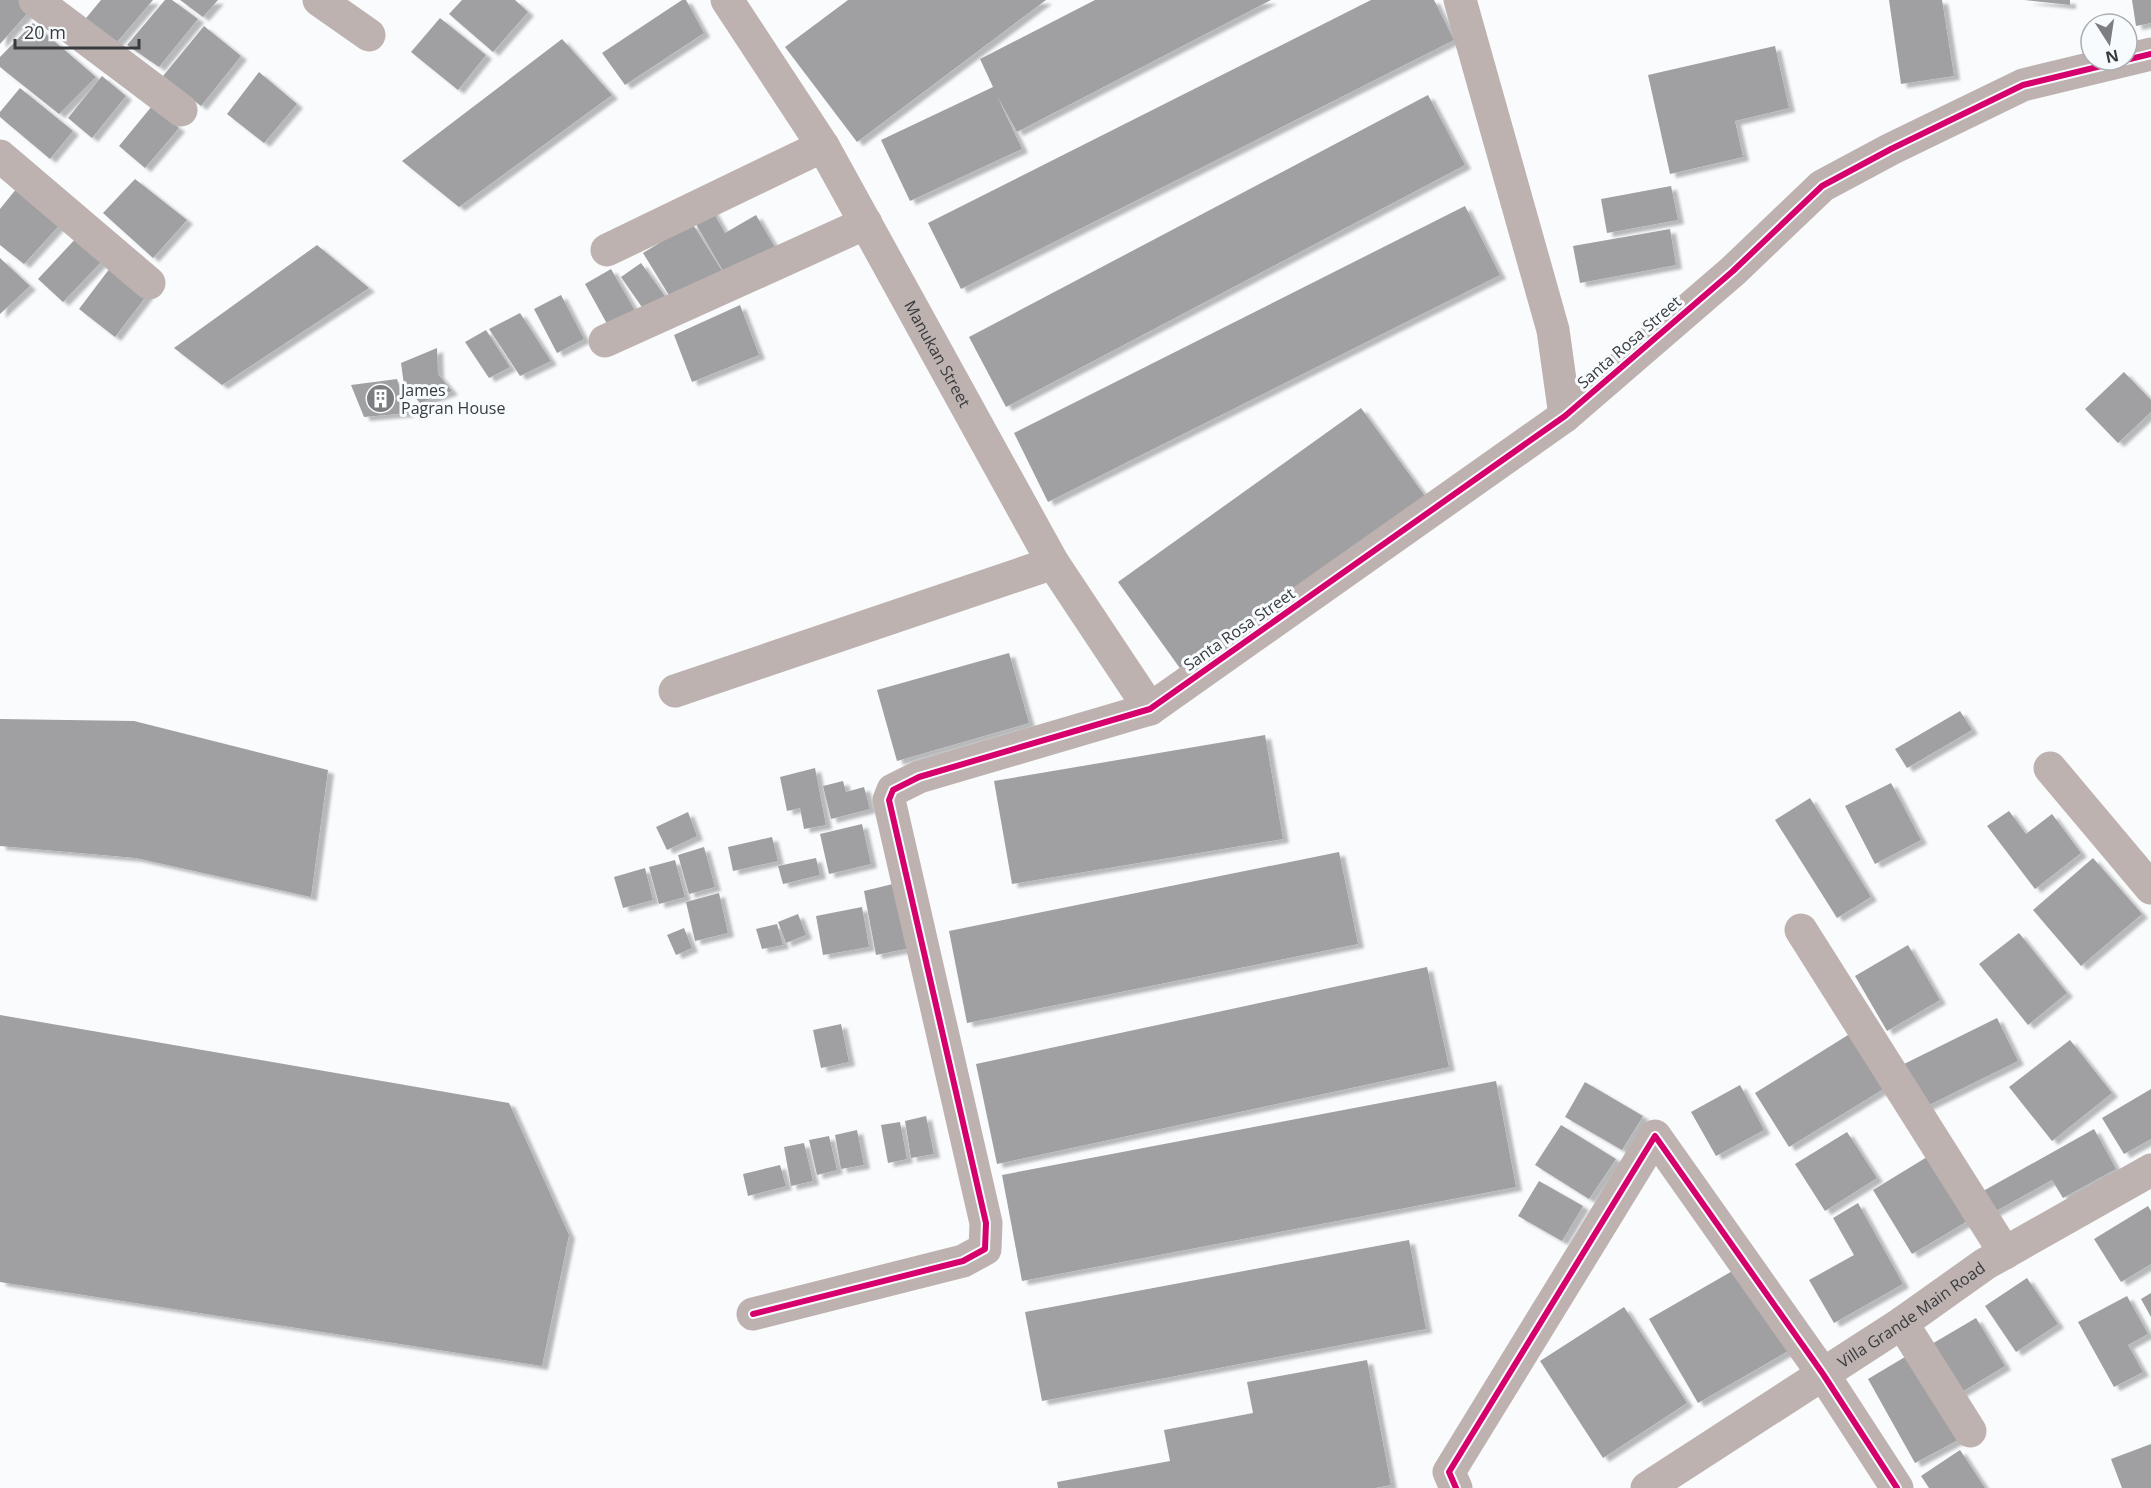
<svg xmlns="http://www.w3.org/2000/svg" width="2151" height="1488" viewBox="0 0 2151 1488" font-family="'Open Sans',sans-serif">
  <style>
    .building { fill: #a0a0a2; filter: url(#shadow) }
    .lines { fill: none; stroke-linecap: round; stroke-linejoin: round }
    .minor { stroke: #beb2b0; stroke-width: 33 }
    .cycleway-casing { stroke: #f8fbfe; stroke-width: 10 }
    .cycleway { stroke: #d6006c; stroke-width: 6 }
    .labels { text-anchor: middle; dominant-baseline: central; stroke-width: 6; stroke-linejoin: round; paint-order: stroke }
    .street-label { font-size: 16px; fill: #383b3e; stroke: #f8fbfe }
    .poi-label { font-size: 16px; fill: #383b3e; stroke: #f8fbfe; text-anchor: start }
  </style>
  <defs>
    <filter id="shadow"><feDropShadow dx="6" dy="4" stdDeviation="1.5" flood-color="#0004"/></filter>
  </defs>
  <rect width="100%" height="100%" fill="#f9fbfd"/>
  <g class="building">
    <path d="M0,0H25L33,7L0,44Z"/>
    <path d="M101,0H153L112,48L82,23Z"/>
    <path d="M165,0H172L198,19L159,67L127,45Z"/>
    <path d="M180,0H218L203,17Z"/>
    <path d="M462,0H515L528,12L493,52L449,14Z"/>
    <path d="M682,0H686L704,33L625,85L602,53Z"/>
    <path d="M848,0H1046L857,142L785,47Z"/>
    <path d="M1095,0H1271L1017,132L997,96L1022,149L910,201L881,140L993,87L980,59Z"/>
    <path d="M1371,0H1434L1454,40L961,289L928,223Z"/>
    <path d="M1889,0H1942L1954,76L1901,84Z"/>
    <path d="M2024,0H2070V5Z"/>
    <path d="M2132,0H2151V23L2136,26Z"/>
    <path d="M440,18L486,55L458,90L411,52Z"/>
    <path d="M33,23L96,77L59,114L0,67V57Z"/>
    <path d="M204,26L241,56L201,106L163,76Z"/>
    <path d="M562,39L612,95L459,207L402,161Z"/>
    <path d="M1775,46L1789,108L1735,121L1743,157L1670,174L1648,75Z"/>
    <path d="M259,72L297,104L264,143L227,114Z"/>
    <path d="M102,76L126,96L92,138L68,118Z"/>
    <path d="M20,88L73,131L50,159L0,117V112Z"/>
    <path d="M1428,95L1465,165L1006,407L969,337Z"/>
    <path d="M152,106L179,128L145,168L119,146Z"/>
    <path d="M135,179L187,220L153,258L103,213Z"/>
    <path d="M21,183L66,218L24,264L0,245V209Z"/>
    <path d="M1671,186L1678,220L1607,233L1601,199Z"/>
    <path d="M1465,206L1500,275L1048,502L1014,433Z"/>
    <path d="M711,208L725,233L756,215L780,256L730,283L693,219Z"/>
    <path d="M692,223L724,274L675,305L643,253Z"/>
    <path d="M1670,229L1676,265L1580,283L1573,246Z"/>
    <path d="M79,235L104,259L63,302L38,279Z"/>
    <path d="M317,245L369,288L222,385L174,348Z"/>
    <path d="M0,258L30,286L0,314Z"/>
    <path d="M641,263L667,299L646,313L621,277Z"/>
    <path d="M110,268L147,295L115,337L79,309Z"/>
    <path d="M611,269L638,316L611,331L585,284Z"/>
    <path d="M561,295L584,339L557,353L534,309Z"/>
    <path d="M740,305L759,355L692,382L674,335Z"/>
    <path d="M520,313L551,361L520,376L489,329Z"/>
    <path d="M486,330L510,367L489,378L465,342Z"/>
    <path d="M437,348L438,374L452,391L420,403L404,385L401,363Z"/>
    <path d="M2124,372L2151,400V412L2118,443L2085,409Z"/>
    <path d="M397,379L408,413L364,417L351,385Z"/>
    <path d="M1361,408L1425,496L1182,671L1118,582Z"/>
    <path d="M1009,653L1029,723L897,761L877,690Z"/>
    <path d="M1960,711L1972,730L1907,768L1895,749Z"/>
    <path d="M0,719L134,721L328,770L311,897L136,858L0,846Z"/>
    <path d="M1265,735L1283,839L1012,884L994,781Z"/>
    <path d="M815,768L826,825L804,829L800,808L787,811L780,777Z"/>
    <path d="M843,781L846,792L864,787L870,809L831,819L823,786Z"/>
    <path d="M1891,783L1921,840L1875,864L1845,806Z"/>
    <path d="M1810,798L1871,897L1837,918L1775,820Z"/>
    <path d="M2009,811L2026,834L2052,814L2081,853L2035,889L1987,826Z"/>
    <path d="M688,812L697,836L667,850L656,827Z"/>
    <path d="M862,824L871,864L829,874L820,834Z"/>
    <path d="M772,837L778,861L733,871L728,847Z"/>
    <path d="M704,847L715,887L689,894L678,855Z"/>
    <path d="M1339,852L1358,944L967,1023L949,931Z"/>
    <path d="M816,858L820,875L783,884L778,866Z"/>
    <path d="M2093,858L2142,914L2081,966L2033,910Z"/>
    <path d="M675,860L685,897L659,904L649,867Z"/>
    <path d="M645,868L653,900L623,908L614,877Z"/>
    <path d="M897,883L910,948L876,955L864,891Z"/>
    <path d="M719,893L728,933L695,941L686,902Z"/>
    <path d="M862,907L869,947L823,955L816,916Z"/>
    <path d="M798,914L806,935L786,943L778,922Z"/>
    <path d="M777,924L783,945L762,949L756,929Z"/>
    <path d="M684,928L692,948L676,955L667,935Z"/>
    <path d="M2019,933L2067,993L2028,1025L1979,964Z"/>
    <path d="M1908,945L1940,1000L1887,1031L1855,976Z"/>
    <path d="M1427,967L1449,1067L997,1164L976,1064Z"/>
    <path d="M0,1015L509,1103L569,1235L542,1366L0,1282Z"/>
    <path d="M1997,1018L2018,1061L1925,1107L1904,1064Z"/>
    <path d="M841,1024L849,1062L821,1068L813,1030Z"/>
    <path d="M1856,1030L1890,1085L1789,1147L1755,1093Z"/>
    <path d="M2070,1040L2112,1093L2052,1141L2009,1087Z"/>
    <path d="M1496,1081L1516,1187L1022,1281L1002,1175Z"/>
    <path d="M1585,1082L1643,1116L1622,1150L1565,1117Z"/>
    <path d="M1740,1085L1764,1130L1716,1156L1691,1112Z"/>
    <path d="M2151,1089V1139L2124,1154L2102,1118Z"/>
    <path d="M926,1116L934,1154L911,1158L905,1121Z"/>
    <path d="M900,1122L907,1159L888,1163L881,1125Z"/>
    <path d="M1561,1125L1616,1159L1589,1199L1535,1165Z"/>
    <path d="M2094,1129L2116,1169L2063,1198L2052,1180L1987,1216L1976,1195Z"/>
    <path d="M857,1130L864,1165L841,1169L835,1135Z"/>
    <path d="M1847,1132L1877,1178L1825,1211L1795,1164Z"/>
    <path d="M829,1136L837,1170L817,1175L809,1140Z"/>
    <path d="M804,1143L813,1181L791,1186L784,1147Z"/>
    <path d="M1927,1157L1966,1222L1912,1254L1873,1190Z"/>
    <path d="M780,1165L786,1186L748,1196L743,1174Z"/>
    <path d="M1539,1181L1583,1206L1562,1241L1518,1216Z"/>
    <path d="M1858,1203L1903,1284L1834,1323L1809,1280L1854,1255L1833,1218Z"/>
    <path d="M2148,1206L2151,1211V1264L2121,1282L2094,1239Z"/>
    <path d="M1409,1240L1426,1329L1042,1401L1025,1312Z"/>
    <path d="M1741,1266L1790,1350L1698,1403L1649,1319Z"/>
    <path d="M2027,1278L2058,1324L2016,1352L1985,1306Z"/>
    <path d="M2151,1293V1317L2141,1299Z"/>
    <path d="M2127,1296L2148,1334L2128,1345L2143,1372L2114,1387L2078,1322Z"/>
    <path d="M1624,1307L1687,1403L1603,1458L1540,1361Z"/>
    <path d="M1976,1318L2005,1366L1955,1396L1925,1348Z"/>
    <path d="M1915,1351L1958,1440L1915,1463L1868,1379Z"/>
    <path d="M1367,1360L1391,1485L1375,1488H1058L1057,1482L1170,1461L1164,1430L1253,1413L1247,1382Z"/>
    <path d="M2151,1444V1488H2122L2111,1459Z"/>
    <path d="M1960,1450L1985,1488H1929L1921,1476Z"/>
  </g>
  <g class="lines">
    <g class="minor">
      <path d="M35,0L181,110"/>
      <path d="M319,0L369,35"/>
      <path id="s1" d="M727,0L823,146L1053,563L1150,709"/>
      <path d="M1460,0L1553,330L1565,416"/>
      <path d="M0,156L149,283"/>
      <path d="M607,250L823,146"/>
      <path d="M605,341L866,223"/>
      <path d="M675,691L1053,563"/>
      <path d="M2050,768L2151,888"/>
      <path d="M1801,930L2005,1253"/>
      <path d="M753,1314L963,1261L985,1249L986,1223L889,800L893,790L919,777L1150,709L1565,416L1733,271L1822,186L1891,149L2023,85L2151,54"/>
      <path d="M1902,1323L1970,1431"/>
      <path d="M1456,1488L1449,1472L1655,1136L1823,1374L1897,1488"/>
      <path id="s2" d="M1647,1488L1902,1323L1985,1264L2151,1170"/>
    </g>
    <defs>
      <g id="cycleway">
        <path d="M753,1314L963,1261L985,1249L986,1223L889,800L893,790L919,777L1150,709L1565,416L1733,271L1822,186L1891,149L2023,85L2151,54"/>
        <path d="M1456,1488L1449,1472L1655,1136L1823,1374L1897,1488"/>
      </g>
    </defs>
    <use href="#cycleway" class="cycleway-casing"/>
    <use href="#cycleway" class="cycleway"/>
  </g>
  <defs>
    <symbol id="building-disc" viewBox="-11 -11 22 22"><circle r="9.5" fill="#7c7e81" stroke="#f8fbfe"/><path d="M-4-6H4V6H1V3H-1V6H-4ZM-2.5-4.3h1.7v1.8h-1.7ZM.8-4.3h1.7v1.8H.8ZM-2.5-1h1.7V.8h-1.7ZM.8-1h1.7V.8H.8Z" fill="#fff"/></symbol>
  </defs>
  <g fill-rule="evenodd">
    <use href="#building-disc" x="364" y="382" width="33" height="33"/>
  </g>
  <g class="labels">
    <g class="street-label">
      <text transform="translate(1629 342) rotate(-41)">Santa Rosa Street</text>
      <text stroke="none"><textPath href="#s1" startOffset="412">Manukan Street</textPath></text>
      <text transform="translate(1239 629) rotate(-35)">Santa Rosa Street</text>
      <text stroke="none"><textPath href="#s2" startOffset="316">Villa Grande Main Road</textPath></text>
    </g>
    <g class="poi-label">
      <text x="401" y="390">James<tspan x="401" dy="18">Pagran House</tspan></text>
    </g>
  </g>
  <g transform="translate(2109 42) rotate(168)"><circle r="28" fill="#f8fbfe" stroke="#abaeb1" stroke-width="1.5"/>
  <path d="M0-4.5L10 22L0 15L-10 22Z" fill="#7c7e81"/>
  <text y="-9" font-size="16" font-weight="bold" text-anchor="middle" fill="#383b3e">N</text>
  </g>
  <path d="M15 39v9h124v-9" fill="none" stroke="#383b3e" stroke-width="3"/>
  <text x="24" y="39" font-size="18" fill="#383b3e" stroke="#f8fbfe" stroke-width="4.5" paint-order="stroke">20 m</text>
</svg>
